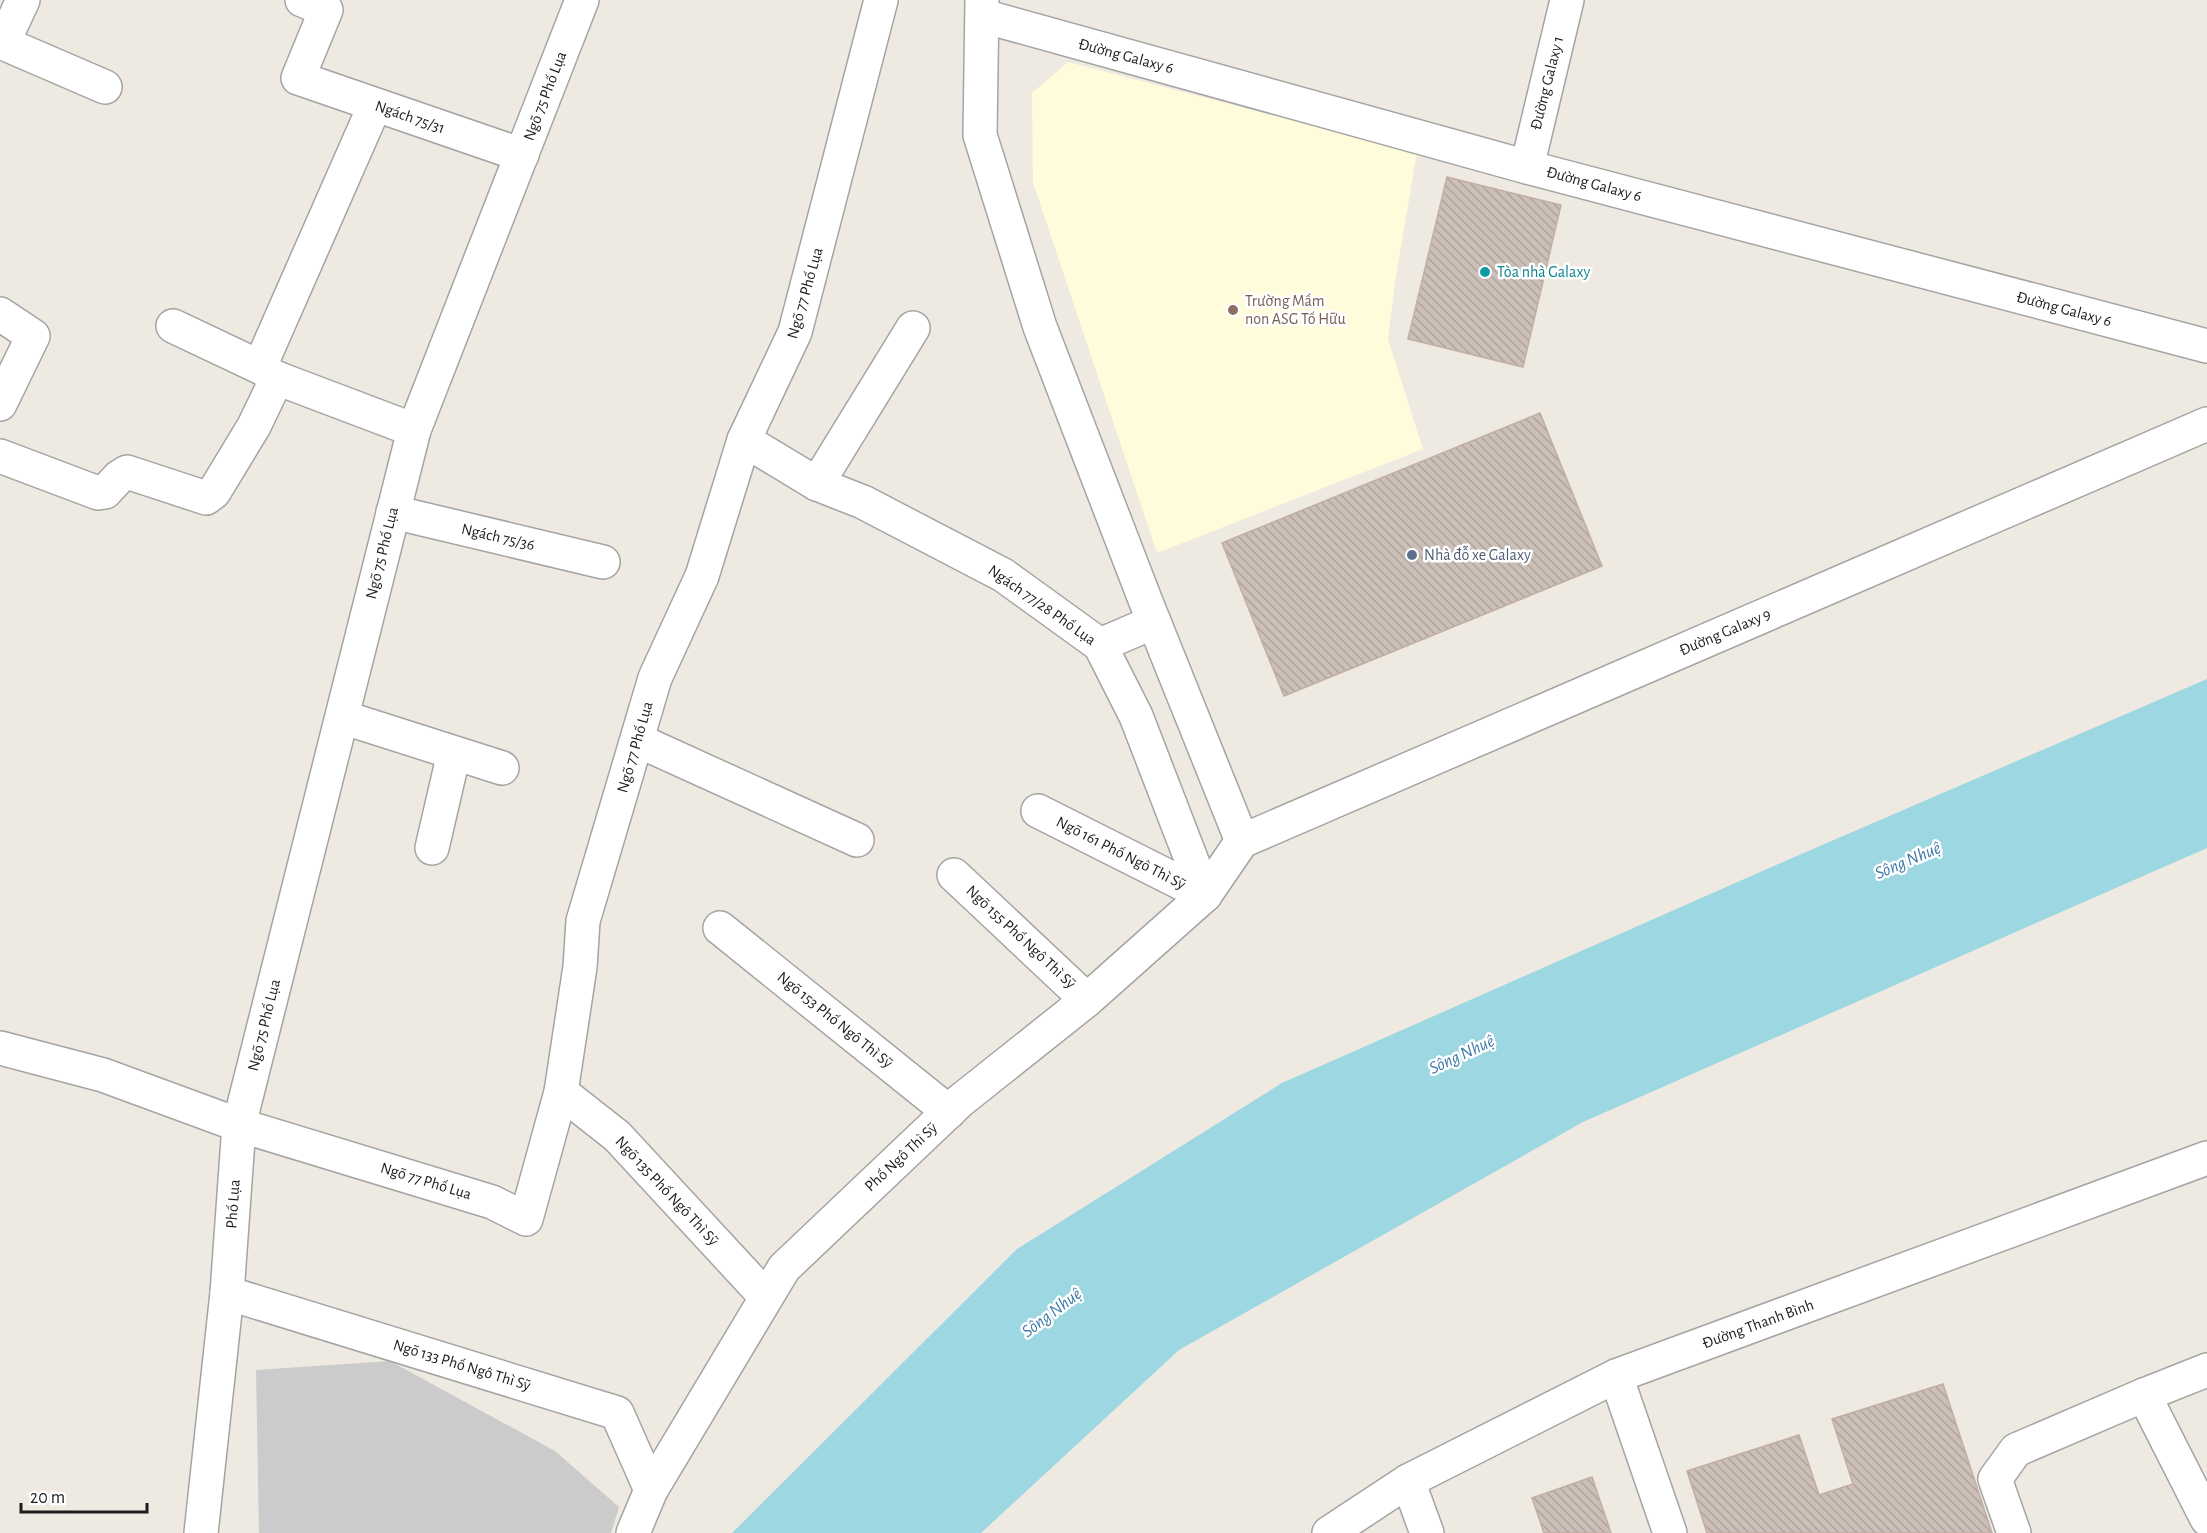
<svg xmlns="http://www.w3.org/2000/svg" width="2207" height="1533" viewBox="0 0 2207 1533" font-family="'Alegreya Sans',sans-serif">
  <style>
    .education { fill: #fffcdb }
    .religious { fill: #cbcbcb }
    .water { fill: #9dd7e2 }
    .building { fill: url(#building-back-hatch); stroke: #c2aea2; stroke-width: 1.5 }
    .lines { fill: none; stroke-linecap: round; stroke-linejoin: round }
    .minor-casing { stroke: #a4a4a4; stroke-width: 36 }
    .minor { stroke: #fff; stroke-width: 33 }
    .culture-dot { fill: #0f9aa8; stroke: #fff; stroke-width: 2 }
    .education-dot { fill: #8d6e63; stroke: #fff; stroke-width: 2 }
    .service-dot { fill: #5c6f8a; stroke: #fff; stroke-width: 2 }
    .labels { text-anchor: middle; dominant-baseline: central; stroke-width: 5; stroke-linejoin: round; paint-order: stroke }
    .street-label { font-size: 16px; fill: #1d1d1d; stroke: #fff }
    .culture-label { font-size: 16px; fill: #0d838f; stroke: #fff; text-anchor: start }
    .education-label { font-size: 16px; fill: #785e54; stroke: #fff; text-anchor: start }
    .service-label { font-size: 16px; fill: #4e5e75; stroke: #fff; text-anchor: start }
    .water-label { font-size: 18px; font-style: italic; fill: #3b78a6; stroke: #fff }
  </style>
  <defs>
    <pattern id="building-back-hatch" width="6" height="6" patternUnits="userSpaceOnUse" patternTransform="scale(1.5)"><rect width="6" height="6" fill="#cbbfb7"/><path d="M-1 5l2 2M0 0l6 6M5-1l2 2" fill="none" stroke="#aea49d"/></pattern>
  </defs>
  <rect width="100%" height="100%" fill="#efeae1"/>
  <path class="education" d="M1068,62L1417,153L1395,282L1388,339L1423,449L1157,553L1033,182L1032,93Z"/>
  <path class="religious" d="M390,1361L555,1451L619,1507L611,1533H259L256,1370Z"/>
  <path class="water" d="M2207,679V848L1583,1122L1179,1350L981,1533H732L1017,1249L1282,1083L1792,858Z"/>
  <g class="building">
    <path d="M1447,177L1561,205L1523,367L1408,339Z"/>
    <path d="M1540,413L1602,566L1284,696L1222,543Z"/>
    <path d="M1943,1384L1992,1533H1707L1687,1471L1799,1435L1819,1495L1853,1484L1832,1419Z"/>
    <path d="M1592,1477L1611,1533H1544L1532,1498Z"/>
  </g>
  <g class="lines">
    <defs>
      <g id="minor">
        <path d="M302,0L326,10L298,78L522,155"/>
        <path d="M982,0L980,135L1040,327L1146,602L1242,841"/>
        <path d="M983,16L1527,167L2207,346"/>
        <path d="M0,42L3,43L23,0"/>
        <path d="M3,43L105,87"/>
        <path d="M375,105L265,355L263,365L269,374L274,377L414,430"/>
        <path d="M1527,167L1567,0"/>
        <path d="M0,314L33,336L0,404"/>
        <path d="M173,326L266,370"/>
        <path d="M744,440L817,484L863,502L1003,575L1100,645L1136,716L1205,895"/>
        <path d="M0,456L98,493L105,492L119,477L127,472L206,498L214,492L254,426L277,378"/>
        <path d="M817,484L913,328"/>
        <path d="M393,512L603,562"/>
        <path d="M1100,645L1154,622"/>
        <path d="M342,717L502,768"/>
        <path d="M637,740L857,840"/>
        <path d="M1038,811L1205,895"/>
        <path d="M1242,841L2207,424"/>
        <path d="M432,848L454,753"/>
        <path d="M954,875L1087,1000"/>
        <path d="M720,928L949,1112"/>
        <path d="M0,1048L103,1075L239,1125L492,1202L526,1219L561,1092L580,967L583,921L655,678L702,576L744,440L795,332L881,0"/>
        <path d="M561,1092L617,1136L766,1297"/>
        <path d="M227,1293L617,1413L651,1490"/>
        <path d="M1616,1376L1670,1533"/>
        <path d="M2144,1395L2207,1519"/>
        <path d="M1408,1481L1427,1533"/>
        <path d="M201,1533L227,1293L239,1125L414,430L582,0"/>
        <path d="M633,1533L651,1490L784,1268L960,1101L1087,1000L1205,895L1242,841"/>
        <path d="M1329,1533L1408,1481L1616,1376L2207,1158"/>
        <path d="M2014,1533L1995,1479L2016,1450L2144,1395L2207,1370"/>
      </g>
    </defs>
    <use href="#minor" class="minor-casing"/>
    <use href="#minor" class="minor"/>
  </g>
  <circle class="culture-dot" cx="1485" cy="272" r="6"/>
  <circle class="education-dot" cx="1233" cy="310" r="6"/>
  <circle class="service-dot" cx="1412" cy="555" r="6"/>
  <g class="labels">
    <g class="street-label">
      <text transform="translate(1126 56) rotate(15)">Đường Galaxy 6</text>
      <text transform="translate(1547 83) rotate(-76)">Đường Galaxy 1</text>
      <text transform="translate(545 96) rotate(-69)">Ngõ 75 Phố Lụa</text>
      <text transform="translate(410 117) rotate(19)">Ngách 75/31</text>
      <text transform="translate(1594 184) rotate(15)">Đường Galaxy 6</text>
      <text transform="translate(805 293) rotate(-74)">Ngõ 77 Phố Lụa</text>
      <text transform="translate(2064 309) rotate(15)">Đường Galaxy 6</text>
      <text transform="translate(498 537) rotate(13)">Ngách 75/36</text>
      <text transform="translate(382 553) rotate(-76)">Ngõ 75 Phố Lụa</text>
      <text transform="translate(1042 605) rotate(35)">Ngách 77/28 Phố Lụa</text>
      <text transform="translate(1725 632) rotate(-23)">Đường Galaxy 9</text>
      <text transform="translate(635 747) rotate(-74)">Ngõ 77 Phố Lụa</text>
      <text transform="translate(1121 853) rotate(27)">Ngõ 161 Phố Ngô Thì Sỹ</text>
      <text transform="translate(1021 937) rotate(43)">Ngõ 155 Phố Ngô Thì Sỹ</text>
      <text transform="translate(835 1020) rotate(39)">Ngõ 153 Phố Ngô Thì Sỹ</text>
      <text transform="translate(264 1025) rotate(-76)">Ngõ 75 Phố Lụa</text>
      <text transform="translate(901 1157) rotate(-43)">Phố Ngô Thì Sỹ</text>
      <text transform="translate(426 1181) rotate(17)">Ngõ 77 Phố Lụa</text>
      <text transform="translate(667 1191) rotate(47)">Ngõ 135 Phố Ngô Thì Sỹ</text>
      <text transform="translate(233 1204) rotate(-86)">Phố Lụa</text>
      <text transform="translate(1758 1324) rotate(-20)">Đường Thanh Bình</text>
      <text transform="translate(462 1365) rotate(17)">Ngõ 133 Phố Ngô Thì Sỹ</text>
    </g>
    <g class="culture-label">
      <text x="1497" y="272">Tòa nhà Galaxy</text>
    </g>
    <g class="education-label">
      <text x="1245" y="301">Trường Mầm<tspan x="1245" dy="18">non ASG Tố Hữu</tspan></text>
    </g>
    <g class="service-label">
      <text x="1424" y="555">Nhà đỗ xe Galaxy</text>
    </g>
    <g class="water-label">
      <text transform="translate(1908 861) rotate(-23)">Sông Nhuệ</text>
      <text transform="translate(1462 1055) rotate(-25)">Sông Nhuệ</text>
      <text transform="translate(1052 1313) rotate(-37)">Sông Nhuệ</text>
    </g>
  </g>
  <path d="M21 1503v9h126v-9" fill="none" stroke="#1d1d1d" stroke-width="3"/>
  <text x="30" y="1503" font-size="18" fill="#1d1d1d" stroke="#ffffff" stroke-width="4.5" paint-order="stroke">20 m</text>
</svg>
